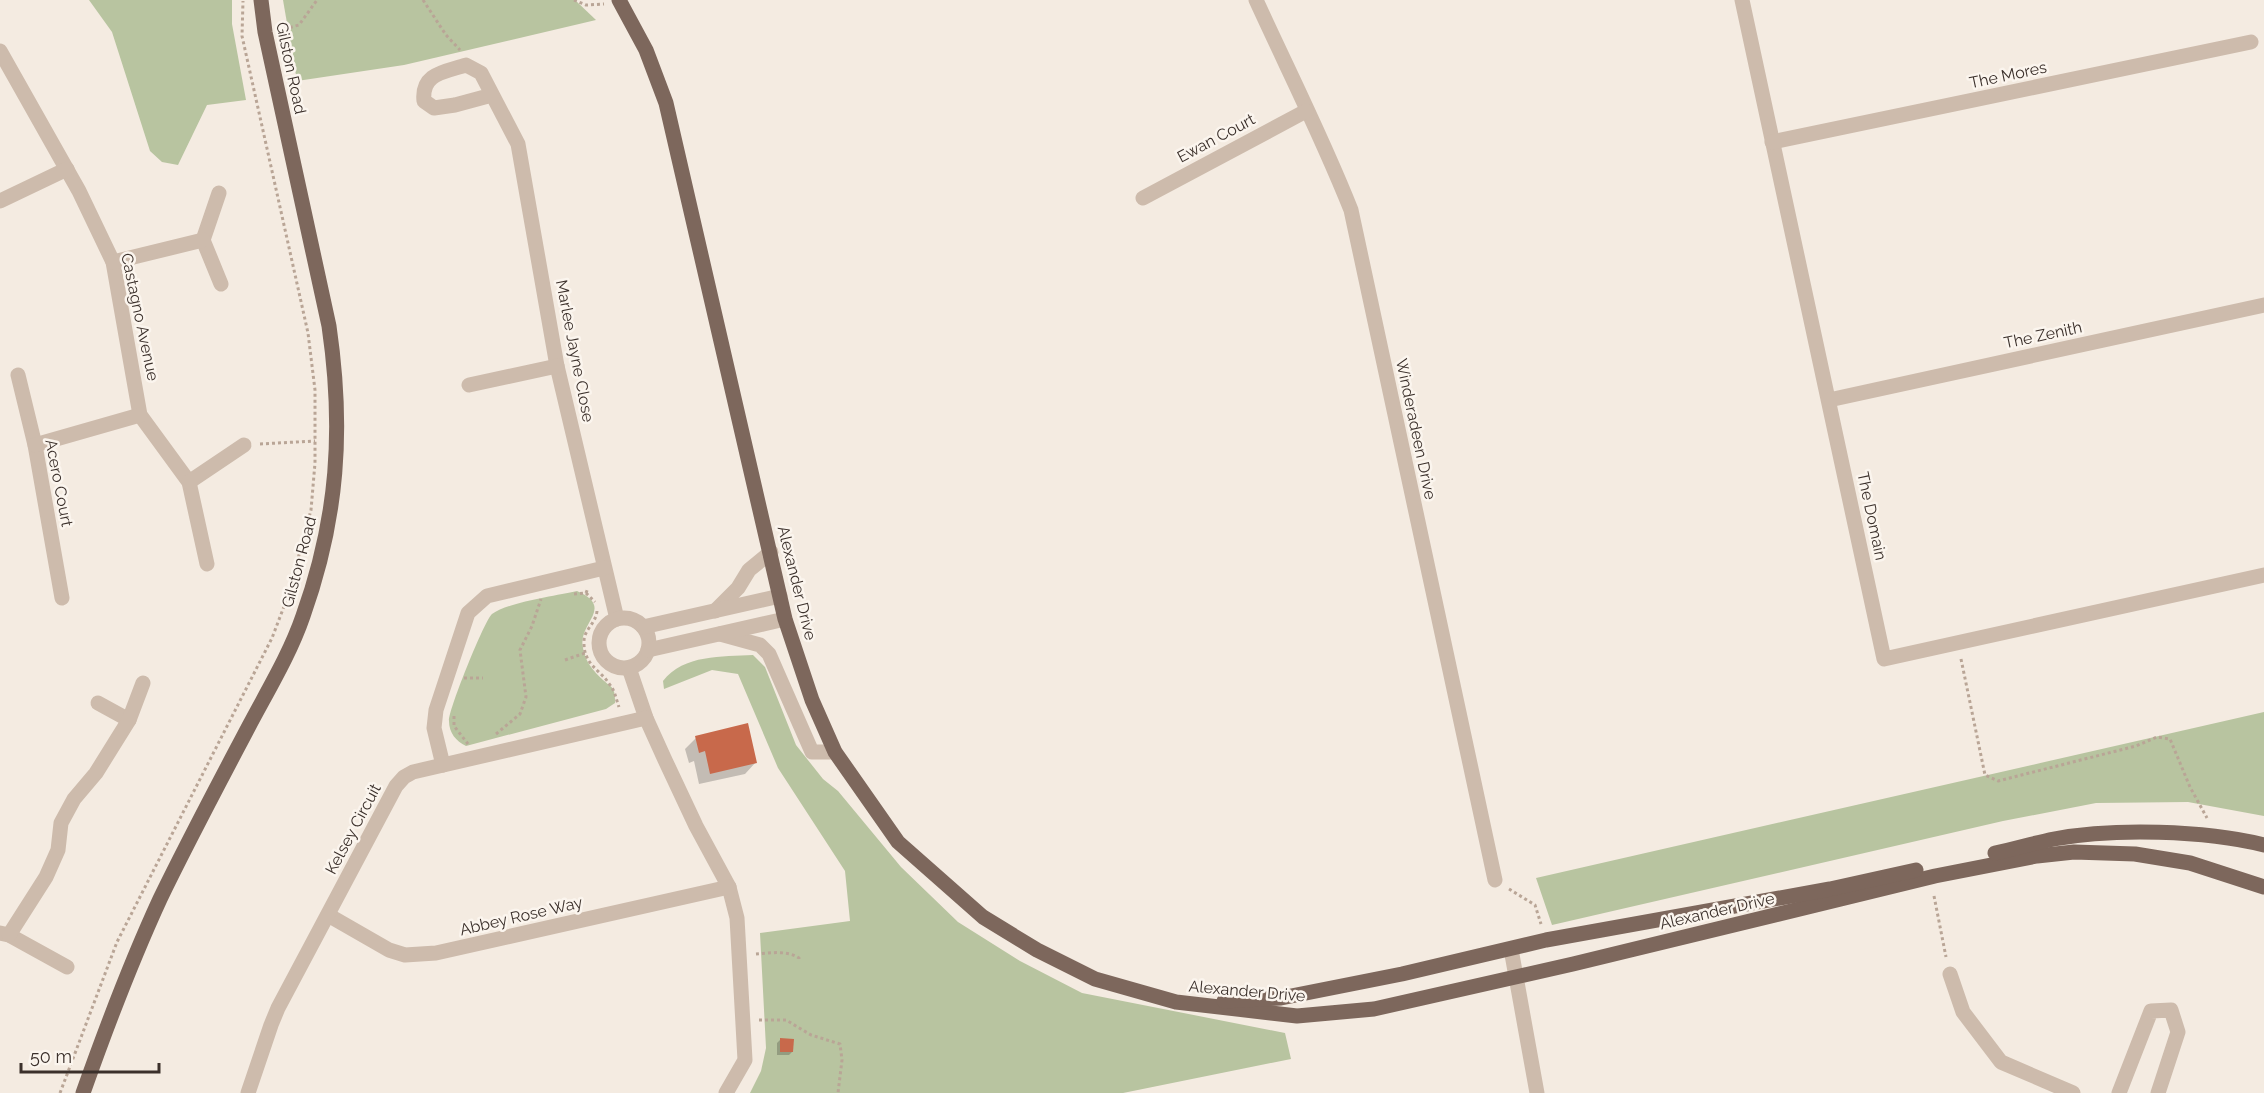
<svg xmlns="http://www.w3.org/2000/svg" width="2264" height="1093" viewBox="0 0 2264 1093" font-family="Raleway,sans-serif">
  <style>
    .green { fill: #b8c4a0 }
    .shadow { fill: #0003 }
    .building { fill: #c8694b }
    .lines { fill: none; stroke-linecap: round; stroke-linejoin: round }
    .path { stroke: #b9a596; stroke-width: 3; stroke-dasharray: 3 3; stroke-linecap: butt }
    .minor { stroke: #cdbbac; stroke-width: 15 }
    .major { stroke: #7d675c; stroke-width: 15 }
    .labels { text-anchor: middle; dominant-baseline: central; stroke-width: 5; stroke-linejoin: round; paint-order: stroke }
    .street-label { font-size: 16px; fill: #3b302b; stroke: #fbf5ee }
  </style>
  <rect width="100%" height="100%" fill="#f4ebe1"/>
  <g class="green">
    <path d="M89,0H232V24L246,100L207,105L178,165L162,162L150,151L112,32Z"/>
    <path d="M283,0H575L596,20L404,65L297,81Z"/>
    <path d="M577,591C616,608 577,623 583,648C585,661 593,671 603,680C605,682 611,686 613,689C615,693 615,699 615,703L606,709L466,746C456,741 449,733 449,721C448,711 485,619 492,614C509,602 555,596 577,591Z"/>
    <path d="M753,655L765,667L796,745L823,779L838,791L901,867L958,922L1020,961L1082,993L1285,1033L1291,1059L1123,1093H750L761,1071L766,1048L760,933L850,921L845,871L778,768L738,674L712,670L664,689L663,681C684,654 722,657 753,655Z"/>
    <path d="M2264,712V816L2188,802L2096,803L2003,821L1552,925L1536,878Z"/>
  </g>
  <g class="shadow">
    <path d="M696,738L756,762L745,774L699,784L694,761L689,763L685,749Z"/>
    <path d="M780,1040L792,1052L789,1055H777V1043Z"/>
  </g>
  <g class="building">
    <path d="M748,723L757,763L710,774L705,751L699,753L695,736Z"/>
    <path d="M780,1038L794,1039L793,1052H780Z"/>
  </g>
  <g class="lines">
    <g class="path">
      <path d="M423,0L446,35L460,50"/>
      <path d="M574,0L586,5L604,4"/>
      <path d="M284,29L299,25L317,0"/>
      <path d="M260,444L315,441"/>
      <path d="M586,593L595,602"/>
      <path d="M574,594L586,593L588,588"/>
      <path d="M597,611C596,623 584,630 584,641C583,665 600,669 610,685C615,691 616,699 619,707"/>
      <path d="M1961,659L1985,775L1998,781L2136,746L2157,737L2170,739L2190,787L2207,818"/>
      <path d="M565,660L585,653"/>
      <path d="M464,678H483"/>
      <path d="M454,716V726L468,744"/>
      <path d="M496,734L520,714L526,697L520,650L532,626L541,599"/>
      <path d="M1509,889L1535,905L1541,924"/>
      <path d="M1934,896L1946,957"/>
      <path d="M756,954C770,953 787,950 799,958V962"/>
      <path d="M759,1020H786L811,1035L840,1044L842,1060L838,1093"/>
      <path d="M60,1093L117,942L272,638L288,596L311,510L315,463V390L308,333L242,36L243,1"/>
    </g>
    <g class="minor">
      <path d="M1256,0C1288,70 1323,139 1351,210L1495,880"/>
      <path d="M1742,0L1884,659L2264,575"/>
      <path d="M0,51L79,191L113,262L140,415L189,482L207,564"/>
      <path d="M492,95L455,105L434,108L424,101C421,73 445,72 466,65L481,73L518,144L557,366L617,619"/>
      <path d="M1772,142L2251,42"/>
      <path d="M219,193L203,240L221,284"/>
      <path d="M1143,198L1306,111"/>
      <path d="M0,201L67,169"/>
      <path d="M113,262L203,240"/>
      <path d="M18,375L35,445L62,598"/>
      <path d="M469,385L557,366"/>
      <path d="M1829,400L2264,305"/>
      <path d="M35,445L140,415"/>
      <path d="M189,482L244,445"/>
      <path d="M715,611L738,588L749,570L771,552"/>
      <circle cx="624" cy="643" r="25"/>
      <path d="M643,627L780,596"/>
      <path d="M720,634L760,645L769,654L812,752H835"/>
      <path d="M648,650L785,619"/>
      <path d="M629,668L646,718L665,760L696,826L729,887L737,918L745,1060L726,1093"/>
      <path d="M98,703L129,720"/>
      <path d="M443,765L434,728L436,710L468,613L487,596L604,568"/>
      <path d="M328,915L389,950L405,955L436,953L729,887"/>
      <path d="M0,933L9,935L67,967"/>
      <path d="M9,935L46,877L58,850L61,823L74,799L96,773L129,720L143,683"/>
      <path d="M1511,949L1537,1093"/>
      <path d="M1950,974L1963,1012L2001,1062L2073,1093"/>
      <path d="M248,1093L271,1025L278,1008L396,786L404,777L413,772L646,718"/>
      <path d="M2119,1093L2151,1011L2171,1010L2178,1032L2158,1093"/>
    </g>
    <g class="major">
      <path d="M619,0L646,50L666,103L785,619L812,700L835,752L898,842L983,917L1037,950L1095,979L1176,1002L1297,1016L1374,1009L1573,964L1935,876L2037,856L2074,852L2135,854L2190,863L2264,887"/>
      <path d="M1995,853C2015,849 2034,843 2054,839C2113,828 2205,830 2264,845"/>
      <path d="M1224,1001L1281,998L1402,974L1546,940L1830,889L1916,870"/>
      <path d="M83,1093C106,1028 131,962 160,899C188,841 219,783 249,726C268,690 290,654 303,616C338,518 344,429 329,326L265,32L261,0"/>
    </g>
  </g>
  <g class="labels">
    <g class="street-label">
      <text transform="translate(291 68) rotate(78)">Gilston Road</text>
      <text transform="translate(2008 75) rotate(-12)">The Mores</text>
      <text transform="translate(1216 138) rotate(-28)">Ewan Court</text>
      <text transform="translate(140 317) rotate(78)">Castagno Avenue</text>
      <text transform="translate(2043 335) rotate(-12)">The Zenith</text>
      <text transform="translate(575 351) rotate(79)">Marlee Jayne Close</text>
      <text transform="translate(1416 429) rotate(78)">Winderadeen Drive</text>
      <text transform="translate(59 483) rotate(79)">Acero Court</text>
      <text transform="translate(1872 516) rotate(78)">The Domain</text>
      <text transform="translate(299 562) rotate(-75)">Gilston Road</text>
      <text transform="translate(797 583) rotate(76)">Alexander Drive</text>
      <text transform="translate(353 829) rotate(-62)">Kelsey Circuit</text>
      <text transform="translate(1717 911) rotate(-13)">Alexander Drive</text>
      <text transform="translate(521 916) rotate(-13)">Abbey Rose Way</text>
      <text transform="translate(1247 991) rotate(5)">Alexander Drive</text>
    </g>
  </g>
  <path d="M21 1063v9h138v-9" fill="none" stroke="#3b302b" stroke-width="3"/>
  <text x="30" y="1063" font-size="18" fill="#3b302b" stroke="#fbf5ee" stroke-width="4.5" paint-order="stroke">50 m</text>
</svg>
